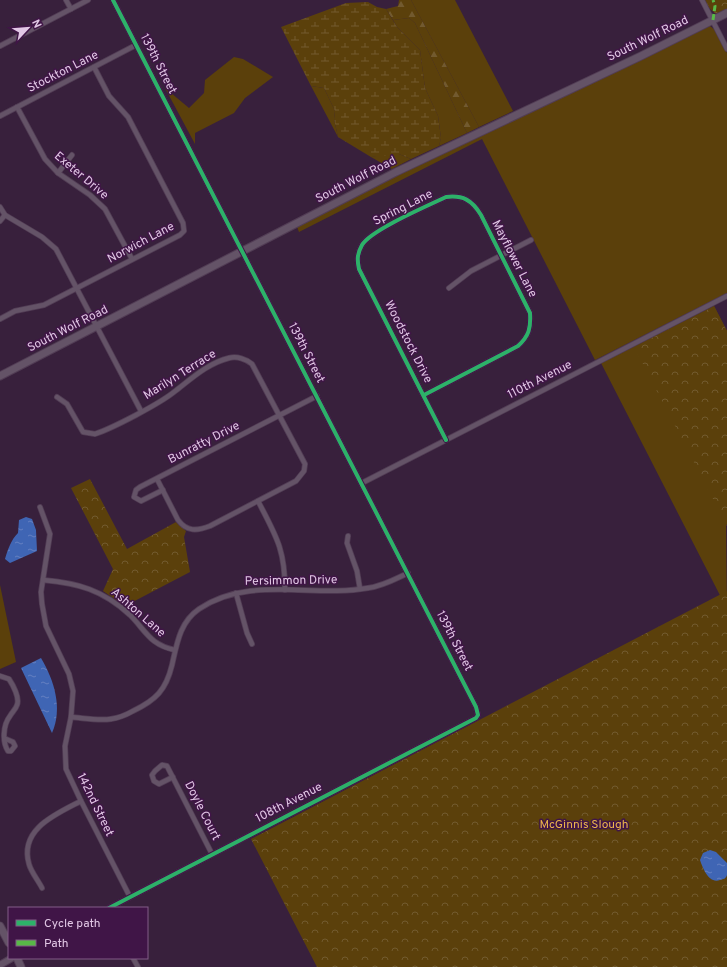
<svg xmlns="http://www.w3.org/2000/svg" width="727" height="967" viewBox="0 0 727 967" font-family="Overpass,sans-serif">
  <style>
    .green { fill: #5b400b }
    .forest { fill: url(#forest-firs) }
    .wetland { fill: url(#wetland-marsh) }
    .park { fill: url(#park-crowns) }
    .water { fill: url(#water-ripples) }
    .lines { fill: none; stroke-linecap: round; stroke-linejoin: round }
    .minor-casing { stroke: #523d55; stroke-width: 6 }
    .tertiary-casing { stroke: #523d55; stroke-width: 8 }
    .secondary-casing { stroke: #523d55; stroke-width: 9 }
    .minor { stroke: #645367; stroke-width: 4.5 }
    .tertiary { stroke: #645367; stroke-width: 6 }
    .secondary { stroke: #645367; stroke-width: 7 }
    .quiet { stroke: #58b947; stroke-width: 3; stroke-dasharray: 6 3; stroke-linecap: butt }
    .cycleway-casing { stroke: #401547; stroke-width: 6 }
    .cycleway { stroke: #2db169; stroke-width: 4 }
    .labels { text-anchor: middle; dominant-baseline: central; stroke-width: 3; stroke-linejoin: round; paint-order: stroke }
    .street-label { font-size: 12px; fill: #e2c8e6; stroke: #401547 }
    .park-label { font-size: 12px; fill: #ebb64a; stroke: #401547 }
  </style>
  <defs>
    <pattern id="forest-firs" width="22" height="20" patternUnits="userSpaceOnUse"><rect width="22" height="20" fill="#5b400b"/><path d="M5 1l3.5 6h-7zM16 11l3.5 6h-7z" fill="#725a2f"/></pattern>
    <pattern id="wetland-marsh" width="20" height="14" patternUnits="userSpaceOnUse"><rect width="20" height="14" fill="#5b400b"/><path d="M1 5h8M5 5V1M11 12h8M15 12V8" fill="none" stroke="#725a2f"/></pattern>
    <pattern id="park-crowns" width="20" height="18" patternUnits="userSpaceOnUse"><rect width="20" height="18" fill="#5b400b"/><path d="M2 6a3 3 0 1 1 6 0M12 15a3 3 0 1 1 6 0" fill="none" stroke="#725a2f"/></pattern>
    <pattern id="water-ripples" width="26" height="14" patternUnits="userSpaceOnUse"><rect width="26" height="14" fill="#3f65b4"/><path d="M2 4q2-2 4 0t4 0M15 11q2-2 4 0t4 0" fill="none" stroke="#6480c2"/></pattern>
  </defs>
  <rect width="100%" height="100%" fill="#38203c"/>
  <g class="green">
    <path d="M411,0H455L513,111L479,127Z"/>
    <path d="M409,18L415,23L467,133L439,146L441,138L438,116L425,88L420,50L397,27L393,20Z"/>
    <path d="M710,26L716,31L727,53V293L595,360L482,139L299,232L297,227L381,183Z"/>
    <path d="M234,57L243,59L273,77L245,98L234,113L195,133V144L165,88L189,108L204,93L205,80Z"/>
    <path d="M311,86L324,88L335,111L334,119L338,137Z"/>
    <path d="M386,154H399L411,159L392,169L371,157Z"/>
    <path d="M714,306L727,331V522L726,523L727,609L601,363Z"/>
    <path d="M0,585L16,662L0,669Z"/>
  </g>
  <path class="forest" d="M399,0H411L479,127L467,133L415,23L409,18L393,20L386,9L398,6Z"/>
  <path class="wetland" d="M368,2L377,7L386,9L397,27L420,50L425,88L438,116L441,138L439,146L411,159L399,154L371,157L338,137L334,119L335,111L324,88L311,86L281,27L346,3Z"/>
  <g class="park">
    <path d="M705,0H727V9L716,14L709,8Z"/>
    <path d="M714,306L727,331V526L634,347Z"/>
    <path d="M90,479L127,549L176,522L186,531L184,537L190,572L125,606L103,591L113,569L71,488Z"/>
    <path d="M727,591V967H317L251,839Z"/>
  </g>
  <g class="water">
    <path d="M26,517L32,519L36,530L37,551L10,563L5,559C8,549 11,540 18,533L19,520Z"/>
    <path d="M41,658C54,680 63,708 52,733L21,668Z"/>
    <path d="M710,850L716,852L727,863C727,866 727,872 727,875C726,879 723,879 720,880C709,884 703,869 700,860L703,853Z"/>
  </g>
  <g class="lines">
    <defs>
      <g id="minor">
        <path d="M66,0L71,9"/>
        <path d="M702,0L727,49"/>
        <path d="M0,46L88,0"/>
        <path d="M17,107L45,159L58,173L90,195L105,209L132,259"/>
        <path d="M0,116L136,45"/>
        <path d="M58,173L72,155"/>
        <path d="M0,207L5,215L42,237L56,249L141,411"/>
        <path d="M0,221L5,215"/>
        <path d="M449,288L471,271L531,240"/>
        <path d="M0,319L15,311L44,305L180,235L184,231L183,223L128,117L109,96L94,67"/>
        <path d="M424,395L518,346C529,336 531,328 530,313L481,215C472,200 463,195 446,197C427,206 371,230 362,245C357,254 357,260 359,269L446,440"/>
        <path d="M57,397L67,404L83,432L95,434C113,428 159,404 174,392C191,379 208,363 229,358C237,356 246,359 252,364L305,464L304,471L296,481L210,526C197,531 187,532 178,520L157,479"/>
        <path d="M362,483L727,296"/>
        <path d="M163,490L141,501L134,497L136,490L140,487L317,396"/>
        <path d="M258,501C276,536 285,549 285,590"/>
        <path d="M40,507L50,534L41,592L42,604L46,626L69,674L73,691L71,717L65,746L66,769L81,801L130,897"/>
        <path d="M348,536L347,543L357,571L360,589"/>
        <path d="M43,580C78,583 103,590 130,615C146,631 150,645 175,650"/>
        <path d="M236,593L247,633L252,644"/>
        <path d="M0,676L9,679C13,685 20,698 17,705C16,709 12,712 10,716C3,725 2,742 8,751H11L15,746L13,742L6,739"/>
        <path d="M71,717C84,718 98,721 111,719C118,718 126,715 133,711C156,700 166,690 172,665C177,643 180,622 199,609C249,575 313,598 368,588C383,586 395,579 408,573"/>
        <path d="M173,777L159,784L154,781L152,775L155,771L162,765L167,766L169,770L212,854"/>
        <path d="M42,888C38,880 31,872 29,864C19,829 56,814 81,801"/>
        <path d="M109,908L476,718L478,715L476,707L113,0"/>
        <path d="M133,958L138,967"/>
      </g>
      <path id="tertiary" d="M0,965L12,958"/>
      <g id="secondary">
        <path d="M0,376L396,172L641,56L727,13"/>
        <path d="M0,926L9,943"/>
        <path d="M17,958L21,967"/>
      </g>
    </defs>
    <use href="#minor" class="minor-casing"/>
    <use href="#tertiary" class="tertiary-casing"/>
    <use href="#secondary" class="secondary-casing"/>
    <use href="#minor" class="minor"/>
    <use href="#tertiary" class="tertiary"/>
    <use href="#secondary" class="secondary"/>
    <path class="quiet" d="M713,20L715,6L713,0"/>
    <defs>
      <g id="cycleway">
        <path d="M424,395L518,346C529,336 531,328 530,313L481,215C472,200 463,195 446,197C427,206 371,230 362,245C357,254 357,260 359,269L446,440"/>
        <path d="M109,908L476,718L478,715L476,707L113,0"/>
      </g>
    </defs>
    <use href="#cycleway" class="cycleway-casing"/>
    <use href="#cycleway" class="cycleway"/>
  </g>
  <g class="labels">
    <g class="street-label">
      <text transform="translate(648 39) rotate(-26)">South Wolf Road</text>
      <text transform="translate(158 64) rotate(63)">139th Street</text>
      <text transform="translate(63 72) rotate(-27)">Stockton Lane</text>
      <text transform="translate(81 176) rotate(40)">Exeter Drive</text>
      <text transform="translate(356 180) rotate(-27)">South Wolf Road</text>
      <text transform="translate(403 208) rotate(-27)">Spring Lane</text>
      <text transform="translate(141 243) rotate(-28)">Norwich Lane</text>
      <text transform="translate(514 259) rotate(63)">Mayflower Lane</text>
      <text transform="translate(68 329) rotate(-27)">South Wolf Road</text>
      <text transform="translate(408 342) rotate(63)">Woodstock Drive</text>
      <text transform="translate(306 353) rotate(63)">139th Street</text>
      <text transform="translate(180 375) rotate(-32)">Marilyn Terrace</text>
      <text transform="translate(540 380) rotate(-27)">110th Avenue</text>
      <text transform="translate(204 443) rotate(-27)">Bunratty Drive</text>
      <text transform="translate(291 581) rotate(-1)">Persimmon Drive</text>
      <text transform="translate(138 613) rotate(41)">Ashton Lane</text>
      <text transform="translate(454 641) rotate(63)">139th Street</text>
      <text transform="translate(289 803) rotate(-27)">108th Avenue</text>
      <text transform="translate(95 805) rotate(64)">142nd Street</text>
      <text transform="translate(202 811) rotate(63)">Doyle Court</text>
    </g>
    <g class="park-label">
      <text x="584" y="825">McGinnis Slough</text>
    </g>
  </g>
  <rect x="8" y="907" width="140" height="52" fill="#401547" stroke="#815d87"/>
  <rect x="16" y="920" width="20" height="6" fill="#2db169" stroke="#815d87"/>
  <text x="44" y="927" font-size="12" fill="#e2c8e6">Cycle path</text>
  <rect x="16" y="940" width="20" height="6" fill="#58b947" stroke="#815d87"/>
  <text x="44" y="947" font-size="12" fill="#e2c8e6">Path</text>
  <g transform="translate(28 28) rotate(64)" stroke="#401547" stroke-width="3" paint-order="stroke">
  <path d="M0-3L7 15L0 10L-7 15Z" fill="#e2c8e6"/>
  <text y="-6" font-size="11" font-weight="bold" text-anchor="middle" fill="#e2c8e6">N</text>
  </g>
</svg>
